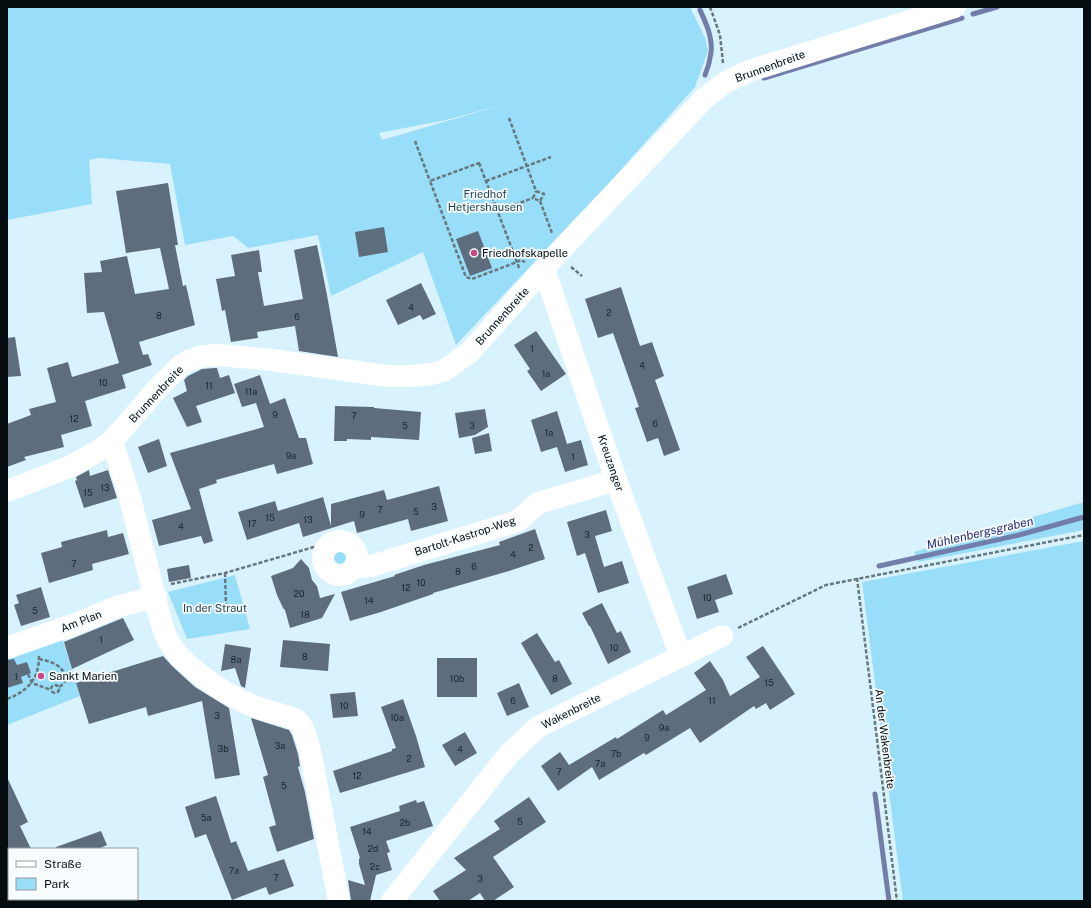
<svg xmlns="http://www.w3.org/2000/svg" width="1091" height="908" viewBox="0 0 1091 908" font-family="'Public Sans',sans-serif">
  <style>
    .green { fill: #99def9; fill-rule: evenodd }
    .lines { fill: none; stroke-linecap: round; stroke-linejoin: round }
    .stream { stroke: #727da9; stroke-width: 5 }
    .building { fill: #5d6d7e }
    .path { stroke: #66777e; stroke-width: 2.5; stroke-dasharray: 4 2; stroke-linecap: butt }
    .minor { stroke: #fff; stroke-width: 22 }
    .poi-dot { fill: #cb4689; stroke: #f7fcfe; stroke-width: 1.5 }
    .labels { text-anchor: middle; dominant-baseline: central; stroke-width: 3.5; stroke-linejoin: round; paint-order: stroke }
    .number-label { font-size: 9px; fill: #1b252c }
    .street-label { font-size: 11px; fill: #050d10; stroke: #f7fcfe }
    .park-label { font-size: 11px; fill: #193e4c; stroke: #f7fcfe }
    .poi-label { font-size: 11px; fill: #050d10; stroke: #f7fcfe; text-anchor: start }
    .water-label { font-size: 12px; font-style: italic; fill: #282c73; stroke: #f7fcfe }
  </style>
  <rect width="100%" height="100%" fill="#d8f3fe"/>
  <g class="green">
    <path d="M7,7H690L705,38L708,51L695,87L608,184L456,345L423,252L331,296L318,235L248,248L233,236L185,245L170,164L99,158L89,160L92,204L7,220ZM502,105L382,140L379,133L446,120Z"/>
    <path d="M1084,502V530L918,562L914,552Z"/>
    <path d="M1084,541V901H903L862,582Z"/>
    <circle cx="340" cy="557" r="9"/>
    <path d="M235,575L250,629L187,639L168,592Z"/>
    <path d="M62,638L80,696L7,725V656Z"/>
  </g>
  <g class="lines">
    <g class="stream">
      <path d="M700,10C706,23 713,38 711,53C710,60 708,68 705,75"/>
      <path d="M973,14L997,7"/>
      <path d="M764,78L962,18"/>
      <path d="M879,566L1019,535L1084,517"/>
      <path d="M875,794L889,901"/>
    </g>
  </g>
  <g class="building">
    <path d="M168,183L178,245H175L183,286L186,285L195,325L139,342L143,355L148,354L152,365L122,375L126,388L85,401L92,426L61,435L64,447L24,457L26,460L7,467V424L31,415L29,409L56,402L47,368L68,362L72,377L119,363L104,312L87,313L84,273L102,272L100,261L127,256L135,294L169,289L160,248L126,253L116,191Z"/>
    <path d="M384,227L388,252L359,257L355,232Z"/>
    <path d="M478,231L492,268L470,276L456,239Z"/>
    <path d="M317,245L327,295L338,357L299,351L295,326L257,332L258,338L231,342L225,310L222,311L216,279L235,276L231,255L259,250L262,272H258L264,306L303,299L294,250Z"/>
    <path d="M421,283L436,314L423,320L420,315L398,325L386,300Z"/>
    <path d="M621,287L640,346L652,342L664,376L655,380L680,450L664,456L658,438L647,442L635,408L639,407L613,333L598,338L585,299Z"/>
    <path d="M536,331L566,374L541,391L527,371L530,369L514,345Z"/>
    <path d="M15,337L21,376L7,377V338Z"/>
    <path d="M215,368H217L220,378L229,375L235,393L196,406L202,422L187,427L173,398L187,391L184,380L188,376L202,369Z"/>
    <path d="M260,375L270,404L285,398L299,438H306L313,464L277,474L274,464L216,480L217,483L199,489L213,541L204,544L201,536L159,546L152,520L191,509L170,453L264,427L256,403L242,407L234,384Z"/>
    <path d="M335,406L374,407V408L421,412L419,440L371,437V440L347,439V441H334Z"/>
    <path d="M485,409L488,427L475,435L459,438L455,413Z"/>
    <path d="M557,411L567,444L581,440L588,465L565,472L557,447L541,452L531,420Z"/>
    <path d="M489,433L492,451L475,454L472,438Z"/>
    <path d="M159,439L167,466L148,473L138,447Z"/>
    <path d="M89,470L90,476L108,470L117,498L84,508L75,481L77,480L76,477Z"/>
    <path d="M439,486L448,521L411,531L408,519L357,533L354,521L303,537L299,523L247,540L238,512L275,501L278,511L323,497L331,526V504L384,490L387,500Z"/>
    <path d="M606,510L612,531L595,536L604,567L622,561L629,583L598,593L585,553L577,556L567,522Z"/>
    <path d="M535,529L545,559L509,571L433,593V594L381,612L350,621L341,592L395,576L394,575L424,565L500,545L499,542Z"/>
    <path d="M107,530L108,537L123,533L129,554L92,564L93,570L49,583L41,553L62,547L61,542Z"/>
    <path d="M301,559L309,568L312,580L317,586L320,598L335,594L322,618L290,628L285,610L283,608L277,595L271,576L293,568Z"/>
    <path d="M189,565L191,578L169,582L167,569Z"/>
    <path d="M726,574L733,594L715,600L719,612L697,619L687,587Z"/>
    <path d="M41,587L50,617L21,626L14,605L19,603L16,595Z"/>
    <path d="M602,603L617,633L621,631L631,652L608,664L590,626H589L582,613Z"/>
    <path d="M123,618L134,640L72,669L64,642Z"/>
    <path d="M537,633L555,662L559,660L572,684L551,695L521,643Z"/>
    <path d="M283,640L330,644L328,671L280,667Z"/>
    <path d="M225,644L251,648L245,688L241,686L235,668L221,671Z"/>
    <path d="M763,646L795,694L770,710L766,703L756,709L754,706L700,743L690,728L646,755L644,753L599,780L592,767L558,791L541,766L560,752L569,765L616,737L617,739L663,710L666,715L706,690L694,673L710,661L723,680L730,696L760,677L746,657Z"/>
    <path d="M163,656L172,666L195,687L229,708L240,775L215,779L202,701L148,716L146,707L89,724L76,683Z"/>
    <rect x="437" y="658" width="40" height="39"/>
    <path d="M14,659L17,665L27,662L31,673L21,677L23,683L7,688V660Z"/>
    <path d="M519,683L529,707L507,716L497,693Z"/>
    <path d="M355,692L358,716L333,718L330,694Z"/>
    <path d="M403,699L416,736L425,767L340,793L333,771L392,751V749L396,748L381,707Z"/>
    <path d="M251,718L289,730L292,735L298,754L300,766L298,767L305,792L314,839L277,852L269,827L276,825L263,777L268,775Z"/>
    <path d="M465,732L477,753L455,766L442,745Z"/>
    <path d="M7,777L28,822L20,826L31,849H7Z"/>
    <path d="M216,796L231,843L236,841L248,871L284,859L294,886L269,895L266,887L232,900L206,834L195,838L185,807Z"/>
    <path d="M529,797L546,822L493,857L514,887L493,901H485L480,893L468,901H440L433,891L466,870L454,858L500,829L494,821Z"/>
    <path d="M416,800L417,803L424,801L433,826L386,841L390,852L387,853L392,870L376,875L370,901H351L348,880L365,885L359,864V859L360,858L350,827L400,811L399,806Z"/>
    <path d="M101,831L107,845L98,849H56V847Z"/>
  </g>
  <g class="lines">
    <g class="path">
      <path d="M710,7L720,35L723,63"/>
      <path d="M509,118L536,191L544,194L540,201L533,198L536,191"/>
      <path d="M415,141L430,181"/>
      <path d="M479,163L517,262L472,279L466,277L430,181Z"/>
      <path d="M486,181L551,157"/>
      <path d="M540,201L552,233"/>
      <path d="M498,211L533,198"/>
      <path d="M571,267L582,276"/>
      <path d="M519,268L517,262L521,260L525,262"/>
      <path d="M225,573L226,607"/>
      <path d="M857,578L897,901"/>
      <path d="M171,584L225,573L314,547L325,550"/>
      <path d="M738,628L826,585L1084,535"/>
      <path d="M39,659C49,661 64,665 65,677C66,682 63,685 59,687"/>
      <path d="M28,674L32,683L51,690"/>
      <circle cx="55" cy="689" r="4"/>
      <path d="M7,699C28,691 39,679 39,656"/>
    </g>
    <g class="minor">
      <path d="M544,269L616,480L681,657"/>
      <path d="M112,441L130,498L161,622C163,626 164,632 166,636C178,664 224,694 251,705C265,711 281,714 295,719C305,726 307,740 310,751L339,901"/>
      <path d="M7,491L69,467L100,450L112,441L159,387L180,366L188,361L199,357L215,355L230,356L272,360L387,376H412L432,374L445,370L469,353L557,254L704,99L724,83L749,71L955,7"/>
      <circle cx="340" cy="558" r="17"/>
      <path d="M355,567L371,566L518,521L538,503L616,480"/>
      <path d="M7,648L73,625L119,606L156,597"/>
      <path d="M392,901L509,754L538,727L722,636"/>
    </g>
  </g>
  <g class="poi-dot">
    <circle cx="474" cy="253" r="4"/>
    <circle cx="41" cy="676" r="4"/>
  </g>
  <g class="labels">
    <g class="number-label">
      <text x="411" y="307">4</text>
      <text x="609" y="312">2</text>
      <text x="159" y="315">8</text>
      <text x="297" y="316">6</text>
      <text x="532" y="348">1</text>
      <text x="642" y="365">4</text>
      <text x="546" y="373">1a</text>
      <text x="103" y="382">10</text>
      <text x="209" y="385">11</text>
      <text x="251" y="391">11a</text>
      <text x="275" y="414">9</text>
      <text x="354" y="415">7</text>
      <text x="74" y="418">12</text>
      <text x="655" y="423">6</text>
      <text x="405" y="425">5</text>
      <text x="472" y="425">3</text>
      <text x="549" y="432">1a</text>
      <text x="291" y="455">9a</text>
      <text x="573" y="456">1</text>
      <text x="105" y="487">13</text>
      <text x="88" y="492">15</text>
      <text x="434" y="506">3</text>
      <text x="380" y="509">7</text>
      <text x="416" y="511">5</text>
      <text x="362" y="514">9</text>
      <text x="270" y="517">15</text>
      <text x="308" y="519">13</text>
      <text x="252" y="523">17</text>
      <text x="181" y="526">4</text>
      <text x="587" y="534">3</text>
      <text x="531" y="547">2</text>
      <text x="513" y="554">4</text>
      <text x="74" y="563">7</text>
      <text x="474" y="566">6</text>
      <text x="458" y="571">8</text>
      <text x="421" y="582">10</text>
      <text x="406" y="587">12</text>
      <text x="299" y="593">20</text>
      <text x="707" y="597">10</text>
      <text x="369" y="600">14</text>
      <text x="35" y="610">5</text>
      <text x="305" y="614">18</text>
      <text x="101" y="639">1</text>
      <text x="614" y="647">10</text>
      <text x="305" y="656">8</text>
      <text x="236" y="659">8a</text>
      <text x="16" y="676">1</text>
      <text x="457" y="678">10b</text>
      <text x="555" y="678">8</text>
      <text x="769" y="682">15</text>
      <text x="513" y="700">6</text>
      <text x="712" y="700">11</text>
      <text x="344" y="705">10</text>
      <text x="217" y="715">3</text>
      <text x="397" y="717">10a</text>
      <text x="664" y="727">9a</text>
      <text x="647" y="737">9</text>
      <text x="280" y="745">3a</text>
      <text x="223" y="748">3b</text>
      <text x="460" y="749">4</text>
      <text x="616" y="753">7b</text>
      <text x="409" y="758">2</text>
      <text x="600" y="763">7a</text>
      <text x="559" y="771">7</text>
      <text x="357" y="775">12</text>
      <text x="284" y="785">5</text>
      <text x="206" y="817">5a</text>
      <text x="520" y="821">5</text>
      <text x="405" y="822">2b</text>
      <text x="367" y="831">14</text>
      <text x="373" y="848">2d</text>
      <text x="375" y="866">2c</text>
      <text x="234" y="870">7a</text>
      <text x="276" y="877">7</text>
      <text x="480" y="878">3</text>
    </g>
    <g class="street-label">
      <text transform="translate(770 66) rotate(-20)">Brunnenbreite</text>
      <text transform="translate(502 316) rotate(-48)">Brunnenbreite</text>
      <text transform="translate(156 394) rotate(-47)">Brunnenbreite</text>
      <text transform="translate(611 463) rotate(71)">Kreuzanger</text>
      <text transform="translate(465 536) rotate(-18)">Bartolt-Kastrop-Weg</text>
      <text transform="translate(81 621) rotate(-21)">Am Plan</text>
      <text transform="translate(571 711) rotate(-27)">Wakenbreite</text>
      <text transform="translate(885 739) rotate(83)">An der Wakenbreite</text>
    </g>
    <g class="park-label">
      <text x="485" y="194">Friedhof<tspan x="485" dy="13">Hetjershausen</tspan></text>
      <text x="215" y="608">In der Straut</text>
    </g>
    <g class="poi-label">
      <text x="482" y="253">Friedhofskapelle</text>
      <text x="49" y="676">Sankt Marien</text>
    </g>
    <g class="water-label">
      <text transform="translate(980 533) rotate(-13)">Mühlenbergsgraben</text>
    </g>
  </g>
  <rect width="1091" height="908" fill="none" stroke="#050d10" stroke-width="16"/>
  <rect x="8" y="848" width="130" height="52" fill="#f7fcfe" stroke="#969c9f"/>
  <rect x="16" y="861" width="20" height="6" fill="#ffffff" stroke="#969c9f"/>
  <text x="44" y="868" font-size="12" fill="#050d10">Straße</text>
  <rect x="16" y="878" width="20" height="12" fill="#99def9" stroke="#969c9f"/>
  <text x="44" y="888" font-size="12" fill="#050d10">Park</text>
</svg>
